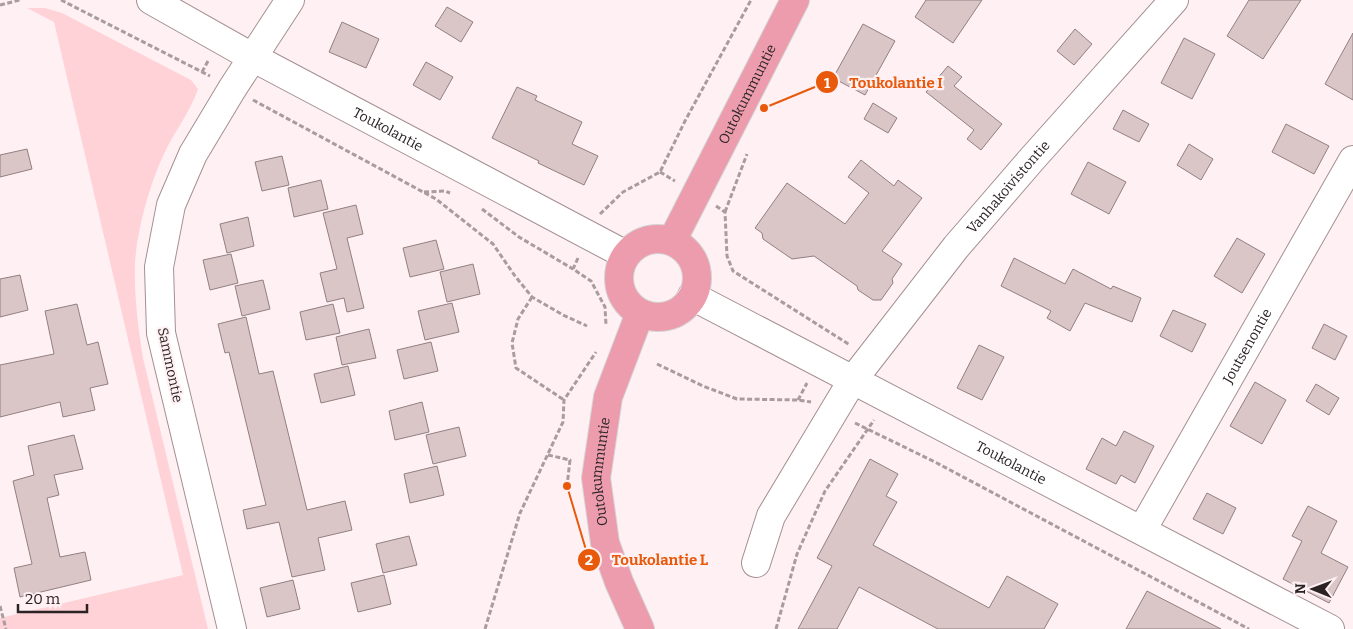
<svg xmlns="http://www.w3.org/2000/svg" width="1353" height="629" viewBox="0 0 1353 629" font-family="Bitter,serif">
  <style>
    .green { fill: #ffd2d8 }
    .building { fill: #dac5c7; stroke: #927f81 }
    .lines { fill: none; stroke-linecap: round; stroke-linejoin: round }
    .minor-casing { stroke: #a38f92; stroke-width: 30 }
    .major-casing { stroke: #d4d3d3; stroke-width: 30 }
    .path { stroke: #a89c9e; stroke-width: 3; stroke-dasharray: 5 2.5; stroke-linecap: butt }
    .minor { stroke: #fff; stroke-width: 28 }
    .major { stroke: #ec9cad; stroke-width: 28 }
    .labels { text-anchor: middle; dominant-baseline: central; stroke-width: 4.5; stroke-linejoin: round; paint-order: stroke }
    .street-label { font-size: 14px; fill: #2a2223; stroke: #fff1f3 }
    .leader { fill: none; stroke: #e8590c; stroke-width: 2 }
    .callout-dot { fill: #e8590c; stroke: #fff1f3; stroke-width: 2 }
    .mark-label { font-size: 15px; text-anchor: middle; font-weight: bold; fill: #fff }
    .callout-label { font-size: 15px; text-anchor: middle; font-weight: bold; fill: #e8590c; stroke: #fff1f3; stroke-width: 4.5; stroke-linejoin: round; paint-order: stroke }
  </style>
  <rect width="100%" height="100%" fill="#fff1f3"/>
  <path class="green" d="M27,8H45L62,13L191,80L198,89C190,113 173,133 163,156C149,187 137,230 135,263C134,295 138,326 143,358L208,629H0V618L183,575L54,22Z"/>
  <g class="building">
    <path d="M926,0H982L953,43L915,17Z"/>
    <path d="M1249,0H1301L1263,59L1227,36Z"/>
    <path d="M447,7L473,22L461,42L435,26Z"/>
    <path d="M342,22L379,39L366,68L329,52Z"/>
    <path d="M863,24L895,41L865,95L833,78Z"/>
    <path d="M1075,29L1092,44L1074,65L1057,51Z"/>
    <path d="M1353,33V100L1325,84Z"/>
    <path d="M1184,38L1215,54L1192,99L1161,83Z"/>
    <path d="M426,62L453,77L440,100L413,85Z"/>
    <path d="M948,66L962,77L954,86L1002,124L981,150L967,139L974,130L926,92Z"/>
    <path d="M517,87L537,96L535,100L582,122L572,144L598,156L584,185L538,163L539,161L492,138Z"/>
    <path d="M873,103L897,118L888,133L864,119Z"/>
    <path d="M1123,110L1149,124L1139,142L1113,129Z"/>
    <path d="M1286,124L1329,146L1314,174L1272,152Z"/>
    <path d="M1189,144L1213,159L1201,180L1177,165Z"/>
    <path d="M27,149L32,169L0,177V155Z"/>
    <path d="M282,156L289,185L262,191L255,162Z"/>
    <path d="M861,160L894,186L898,180L922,198L882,251L902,264L892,279L893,283L881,300H873L858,290L857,286L814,256L792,259L763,239L762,233L755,228L787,183L845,224L869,193L848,177Z"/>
    <path d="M1088,162L1126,182L1109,214L1071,194Z"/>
    <path d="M321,180L328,209L294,217L288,188Z"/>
    <path d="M356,205L363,234L347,238L364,308L347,312L344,298L327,302L320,273L337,269L323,213Z"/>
    <path d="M248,217L254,246L227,253L220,224Z"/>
    <path d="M1237,238L1265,254L1242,293L1214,276Z"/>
    <path d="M436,240L444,269L410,277L403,248Z"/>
    <path d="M231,254L238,283L210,290L203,260Z"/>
    <path d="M1014,258L1065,284L1073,269L1111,289L1113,286L1141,298L1132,322L1085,303L1070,331L1047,318L1051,311L1001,286Z"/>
    <path d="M473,264L480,294L447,302L440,272Z"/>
    <path d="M20,275L28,310L0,317V279Z"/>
    <path d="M263,280L270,309L242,316L235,286Z"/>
    <path d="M452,303L459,332L425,340L418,311Z"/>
    <path d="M77,304L87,345L98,342L108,384L90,388L95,410L63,417L60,402L0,417V365L54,354L45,311Z"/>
    <path d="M333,304L340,333L306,340L300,312Z"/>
    <path d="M1173,310L1206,324L1192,352L1160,336Z"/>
    <path d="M246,317L259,374L273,371L307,510L345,501L352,530L318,538L325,570L292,577L279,522L247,529L243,510L266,505L229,352L225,353L218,324Z"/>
    <path d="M1324,324L1347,336L1335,360L1312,348Z"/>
    <path d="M369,329L376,358L342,365L336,337Z"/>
    <path d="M431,342L438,371L404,379L397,350Z"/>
    <path d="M979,345L1004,357L982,400L957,388Z"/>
    <path d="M348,366L355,395L321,403L314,374Z"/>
    <path d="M1255,382L1286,400L1262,444L1230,426Z"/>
    <path d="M1316,384L1339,398L1329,415L1306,401Z"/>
    <path d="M422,402L429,432L395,440L389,411Z"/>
    <path d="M459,427L466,456L433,464L426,435Z"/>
    <path d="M1124,431L1154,446L1135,483L1121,475L1116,484L1086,469L1102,438L1116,446Z"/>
    <path d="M74,435L83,469L54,475L59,495L47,498L60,557L85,552L91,580L20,597L14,568L32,564L13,481L34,475L28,446Z"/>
    <path d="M870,459L898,474L886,496L897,502L873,545L989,608L1007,576L1058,604L1044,629H938L859,587L837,629H798L832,566L817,558Z"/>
    <path d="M437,466L444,495L410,503L404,474Z"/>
    <path d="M1207,493L1236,508L1223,534L1193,519Z"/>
    <path d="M1308,506L1337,521L1321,553L1348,567L1329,603L1283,579L1302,541L1292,536Z"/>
    <path d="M409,536L417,565L383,573L376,544Z"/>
    <path d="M384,575L391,604L358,612L351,583Z"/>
    <path d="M293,580L300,609L267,617L260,588Z"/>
    <path d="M1147,591L1221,629H1126Z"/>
  </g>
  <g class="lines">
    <defs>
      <g id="minor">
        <path id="s1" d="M151,0L252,57L626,255"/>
        <path id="s2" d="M692,296L1330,629"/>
        <path id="s3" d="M1142,530L1353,160"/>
        <path id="s4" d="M756,563L771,516L852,381L956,247L1032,159L1174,0"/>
        <path d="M232,629L161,333L159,267L171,205L193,154L232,89L290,0"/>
      </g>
      <g id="major">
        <circle cx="658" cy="278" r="39"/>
        <path id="s5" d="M672,241L795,0"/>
        <path id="s6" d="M640,629L619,582L605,543L596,478L608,397L640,313"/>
      </g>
    </defs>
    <use href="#minor" class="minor-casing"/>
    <use href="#major" class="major-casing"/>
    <g class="path">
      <path d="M61,0L210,76"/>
      <path d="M0,5L20,0"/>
      <path d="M202,72L208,61"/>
      <path d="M253,100L436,199L493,244L515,276L532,297L563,315L587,326"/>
      <path d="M660,172L675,181"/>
      <path d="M424,192L445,191L450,193"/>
      <path d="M716,206L725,212L727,256L733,271L850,345"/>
      <path d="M482,209L519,237L573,269"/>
      <path d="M725,212L747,154"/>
      <path d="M600,214L623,192L660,172L685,121L751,0"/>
      <path d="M578,258L573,269L591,281L605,307L606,325"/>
      <path d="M532,297L518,319L512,343L516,368L564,400"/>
      <path d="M657,364L703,386L737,399L798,400L811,402"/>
      <path d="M798,400L807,383"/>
      <path d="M855,423L935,462L1249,629"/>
      <path d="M548,455L570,460L567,486"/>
      <path d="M0,606L6,629"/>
      <path d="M485,629L520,513L563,422L564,400L596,352"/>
      <path d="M776,629L797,554L825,491L874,420"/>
    </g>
    <use href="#minor" class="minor"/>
    <use href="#major" class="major"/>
  </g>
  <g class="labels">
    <g class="street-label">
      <text stroke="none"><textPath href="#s5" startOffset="165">Outokummuntie</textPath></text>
      <text stroke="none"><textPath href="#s1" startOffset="270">Toukolantie</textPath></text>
      <text stroke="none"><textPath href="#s4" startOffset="456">Vanhakoivistontie</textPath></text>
      <text stroke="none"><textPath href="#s3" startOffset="212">Joutsenontie</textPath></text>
      <text transform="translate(170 365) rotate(78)">Sammontie</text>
      <text stroke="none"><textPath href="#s2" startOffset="360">Toukolantie</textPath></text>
      <text stroke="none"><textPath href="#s6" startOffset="165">Outokummuntie</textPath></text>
    </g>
  </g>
  <path class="leader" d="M764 108L827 82M567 486L589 560"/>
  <g class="callout-dot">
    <circle cx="764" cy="108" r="5"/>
    <circle cx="567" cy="486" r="5"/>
    <circle cx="827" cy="82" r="12"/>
    <circle cx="589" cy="560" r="12"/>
  </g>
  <g class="mark-label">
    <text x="827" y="88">1</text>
    <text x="589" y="565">2</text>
  </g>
  <g class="callout-label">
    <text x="896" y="88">Toukolantie I</text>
    <text x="660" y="565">Toukolantie L</text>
  </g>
  <g transform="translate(1313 589) rotate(271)" stroke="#fff1f3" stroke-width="4" paint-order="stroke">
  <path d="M0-4L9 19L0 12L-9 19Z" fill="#2a2223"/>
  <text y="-8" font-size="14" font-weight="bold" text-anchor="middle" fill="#2a2223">N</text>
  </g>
  <path d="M18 604v8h69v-8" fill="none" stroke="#2a2223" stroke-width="2.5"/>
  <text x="25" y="604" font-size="15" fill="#2a2223" stroke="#fff1f3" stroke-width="4" paint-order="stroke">20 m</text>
</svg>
